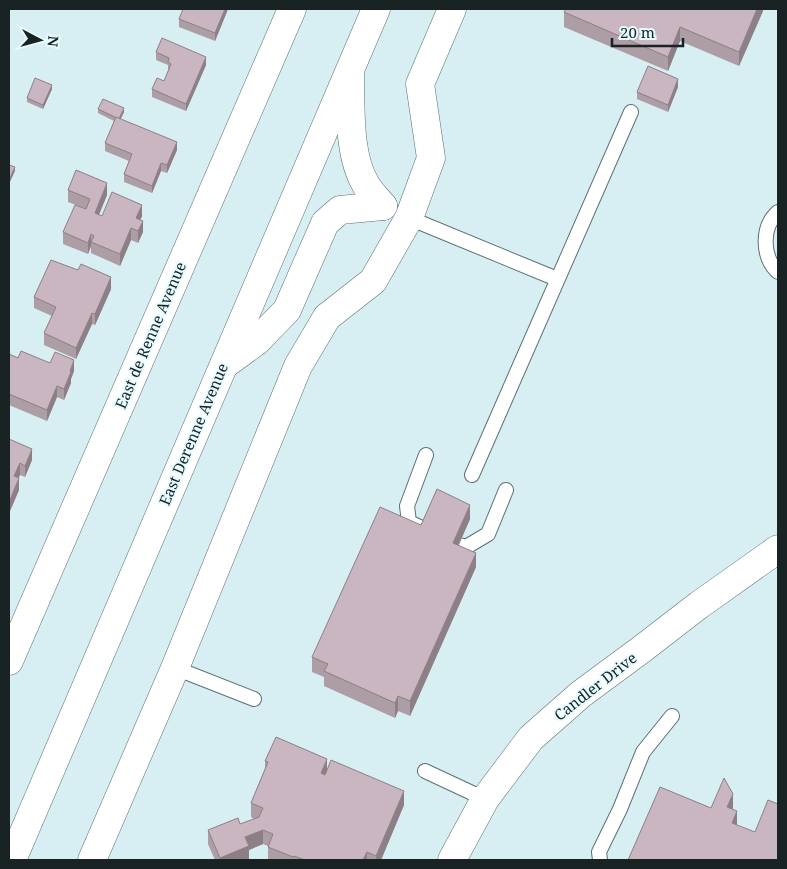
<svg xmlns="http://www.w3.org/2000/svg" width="787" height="869" viewBox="0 0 787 869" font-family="'Noto Serif',serif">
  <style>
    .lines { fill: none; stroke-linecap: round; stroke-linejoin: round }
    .lane-casing { stroke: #5c7073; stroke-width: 16 }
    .street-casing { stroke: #5c7073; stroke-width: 29 }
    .highway-casing { stroke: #5c7073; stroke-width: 29 }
    .lane { stroke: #fff; stroke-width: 14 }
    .street { stroke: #fff; stroke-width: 28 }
    .highway { stroke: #fff; stroke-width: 28 }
    .wall { fill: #ad9da5 }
    .shaded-wall { fill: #8d7f86 }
    .building { fill: #c9b6c0; stroke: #8d7f86 }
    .labels { text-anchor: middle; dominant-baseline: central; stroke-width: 4; stroke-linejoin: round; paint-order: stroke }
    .street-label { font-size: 15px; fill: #1a2324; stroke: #e5fbff }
  </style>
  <rect width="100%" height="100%" fill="#d7eef2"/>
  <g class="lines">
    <defs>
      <g id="lane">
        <path d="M778,212C761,227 762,257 778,272"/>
        <path d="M404,216L557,279"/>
        <path d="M472,475L631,112"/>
        <path d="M424,529L409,522L407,506L426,455"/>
        <path d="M459,545L466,547L488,534L506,490"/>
        <path d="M175,668L254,699"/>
        <path d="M425,771L485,799"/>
        <path d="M600,860L599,852L620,809L643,752L672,716"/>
      </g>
      <g id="street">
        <path d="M9,661L292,9"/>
        <path d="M92,860L175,668L298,366L327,317L373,281L409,218L431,158L420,84L452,9"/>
        <path d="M452,860L485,799L531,738L581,694L642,649L699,605L778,549"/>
      </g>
      <g id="highway">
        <path d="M350,76C351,110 348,155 366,185C370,192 377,199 383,206"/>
        <path d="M224,365L257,341L287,310L325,223L340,210L383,206"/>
        <path d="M12,860L376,9"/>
      </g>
    </defs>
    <use href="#lane" class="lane-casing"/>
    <use href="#street" class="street-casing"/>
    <use href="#highway" class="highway-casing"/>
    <use href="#lane" class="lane"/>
    <use href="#street" class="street"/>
    <use href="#highway" class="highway"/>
  </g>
  <g class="wall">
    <path d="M228,9L215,41L179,27V19Z"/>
    <path d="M763,9V11L739,66L680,41L668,71L564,27V12Z"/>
    <path d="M156,52L206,65L186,111L152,97V89L164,81L169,70H168V65L156,60Z"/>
    <path d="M678,87L668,112L637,99V92Z"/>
    <path d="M52,89L43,109L27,102V98Z"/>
    <path d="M98,109L124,112L120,119L177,150L167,173L161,171L152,193L124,182V174L129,161L105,151V143L114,121L98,113Z"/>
    <path d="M68,190L107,195L99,215L102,216H142L140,220L143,232L138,243L131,240L120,266L91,253V246L88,254L63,244V232L86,209L68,202Z"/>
    <path d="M111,289L95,325L92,324L76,359L44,345V333L52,316L34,308V297Z"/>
    <path d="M9,354L18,358L50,363L74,371L71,379V383L64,400L57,397L47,421L9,405Z"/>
    <path d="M9,439L32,460L25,477L20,475L18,478L19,490L10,511H9Z"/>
    <path d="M470,519L459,545L476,567L410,716L398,711L395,718L324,686V677L312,672V657L421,525Z"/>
    <path d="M265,761L327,769L404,805L381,860H268V846L263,844L249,850V860H215L208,844V830L240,824L254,819L251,817V803L265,769Z"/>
  </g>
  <g class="shaded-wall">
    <path d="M225,9H228L215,41V33Z"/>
    <path d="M757,9H763V11L739,66V52Z"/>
    <path d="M680,27V41L668,71V57Z"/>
    <path d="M206,57V65L186,111V104Z"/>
    <path d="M678,79V87L668,112V105Z"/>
    <path d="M52,85V89L43,109V105Z"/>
    <path d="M124,108V112L119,123V119Z"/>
    <path d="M177,142V150L167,173V165Z"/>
    <path d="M161,163V171L152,193V186Z"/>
    <path d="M15,167V171L9,184V180Z"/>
    <path d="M107,183V195L95,224V213Z"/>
    <path d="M142,205V216L136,230V218Z"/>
    <path d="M143,221V232L138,243V231Z"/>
    <path d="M131,228V240L120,266V254Z"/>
    <path d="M91,234V246L88,254V243Z"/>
    <path d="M111,277V289L95,325V314Z"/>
    <path d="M92,313V324L76,359V348Z"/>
    <path d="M74,360V371L71,379V383L64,400V389Z"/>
    <path d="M57,386V397L47,421V410Z"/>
    <path d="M32,449V460L25,477V466Z"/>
    <path d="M20,463V475L14,488V476Z"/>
    <path d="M19,478V490L10,511V500Z"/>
    <path d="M470,505V519L453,557V543Z"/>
    <path d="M476,553V567L410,716V701Z"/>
    <path d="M398,696V711L395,718V703Z"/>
    <path d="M327,759V773L321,787V773Z"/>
    <path d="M404,791V805L381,860H376V856Z"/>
    <path d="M733,794V808L727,822V807Z"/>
    <path d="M737,811V826L732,823Z"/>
    <path d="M263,830V844L249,850V860H220V858L245,837Z"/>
    <path d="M367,852V860H363Z"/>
  </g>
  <g class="building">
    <path d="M183,9H225L215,33L179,19Z"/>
    <path d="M566,9H757L739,52L680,27L668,57L564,12Z"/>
    <path d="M162,38L206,57L186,104L152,89L157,78L164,81L171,64L168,62L169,58L156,52Z"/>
    <path d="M648,66L678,79L668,105L637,92Z"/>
    <path d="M35,78L52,85L43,105L27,98Z"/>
    <path d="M103,99L124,108L119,119L98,109Z"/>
    <path d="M116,117L177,142L167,165L161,163L152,186L124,174L132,154L105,143Z"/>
    <path d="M9,165L15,167L9,180Z"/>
    <path d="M76,170L107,183L95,213L102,216L112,192L142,205L136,218L143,221L138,231L131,228L120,254L91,242L94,236L91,234L88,243L63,232L75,205L86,209L90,199L68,190Z"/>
    <path d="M51,260L78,270L81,264L111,277L95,314L92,313L76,348L44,333L56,307L34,297Z"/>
    <path d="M21,351L50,363L55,352L74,360L70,371L71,372L64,389L57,386L47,410L9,394V354L18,358Z"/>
    <path d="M9,439L32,449L25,466L20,463L14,476L19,478L10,500H9Z"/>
    <path d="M437,489L470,505L453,543L476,553L410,701L398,696L395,703L324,671L328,664L312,657L380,507L421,525Z"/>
    <path d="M276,737L327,759L321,773L325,775L331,760L404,791L376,856L367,852L363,860H305L294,856L293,857L268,847L273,834L263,830L245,837L249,846L220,858L208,830L238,818L240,824L259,817L263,808L251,803L268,762L265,761Z"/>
    <path d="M724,778L733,794L727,807L737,811L732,823L755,832L768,800L778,804V860H628L660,787L711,808Z"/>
  </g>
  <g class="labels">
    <g class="street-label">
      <text transform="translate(150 335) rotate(-67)">East de Renne Avenue</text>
      <text transform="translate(193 434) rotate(-67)">East Derenne Avenue</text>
      <text transform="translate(595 686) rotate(-38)">Candler Drive</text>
    </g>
  </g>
  <rect width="787" height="869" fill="none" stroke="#1a2324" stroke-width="20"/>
  <g transform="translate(40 40) rotate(96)" stroke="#e5fbff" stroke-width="4" paint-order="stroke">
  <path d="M0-4L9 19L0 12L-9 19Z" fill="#1a2324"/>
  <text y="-8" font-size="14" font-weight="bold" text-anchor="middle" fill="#1a2324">N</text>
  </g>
  <path d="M612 38v8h71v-8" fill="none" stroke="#1a2324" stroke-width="2.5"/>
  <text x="620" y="38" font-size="15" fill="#1a2324" stroke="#e5fbff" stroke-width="4" paint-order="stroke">20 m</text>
</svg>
